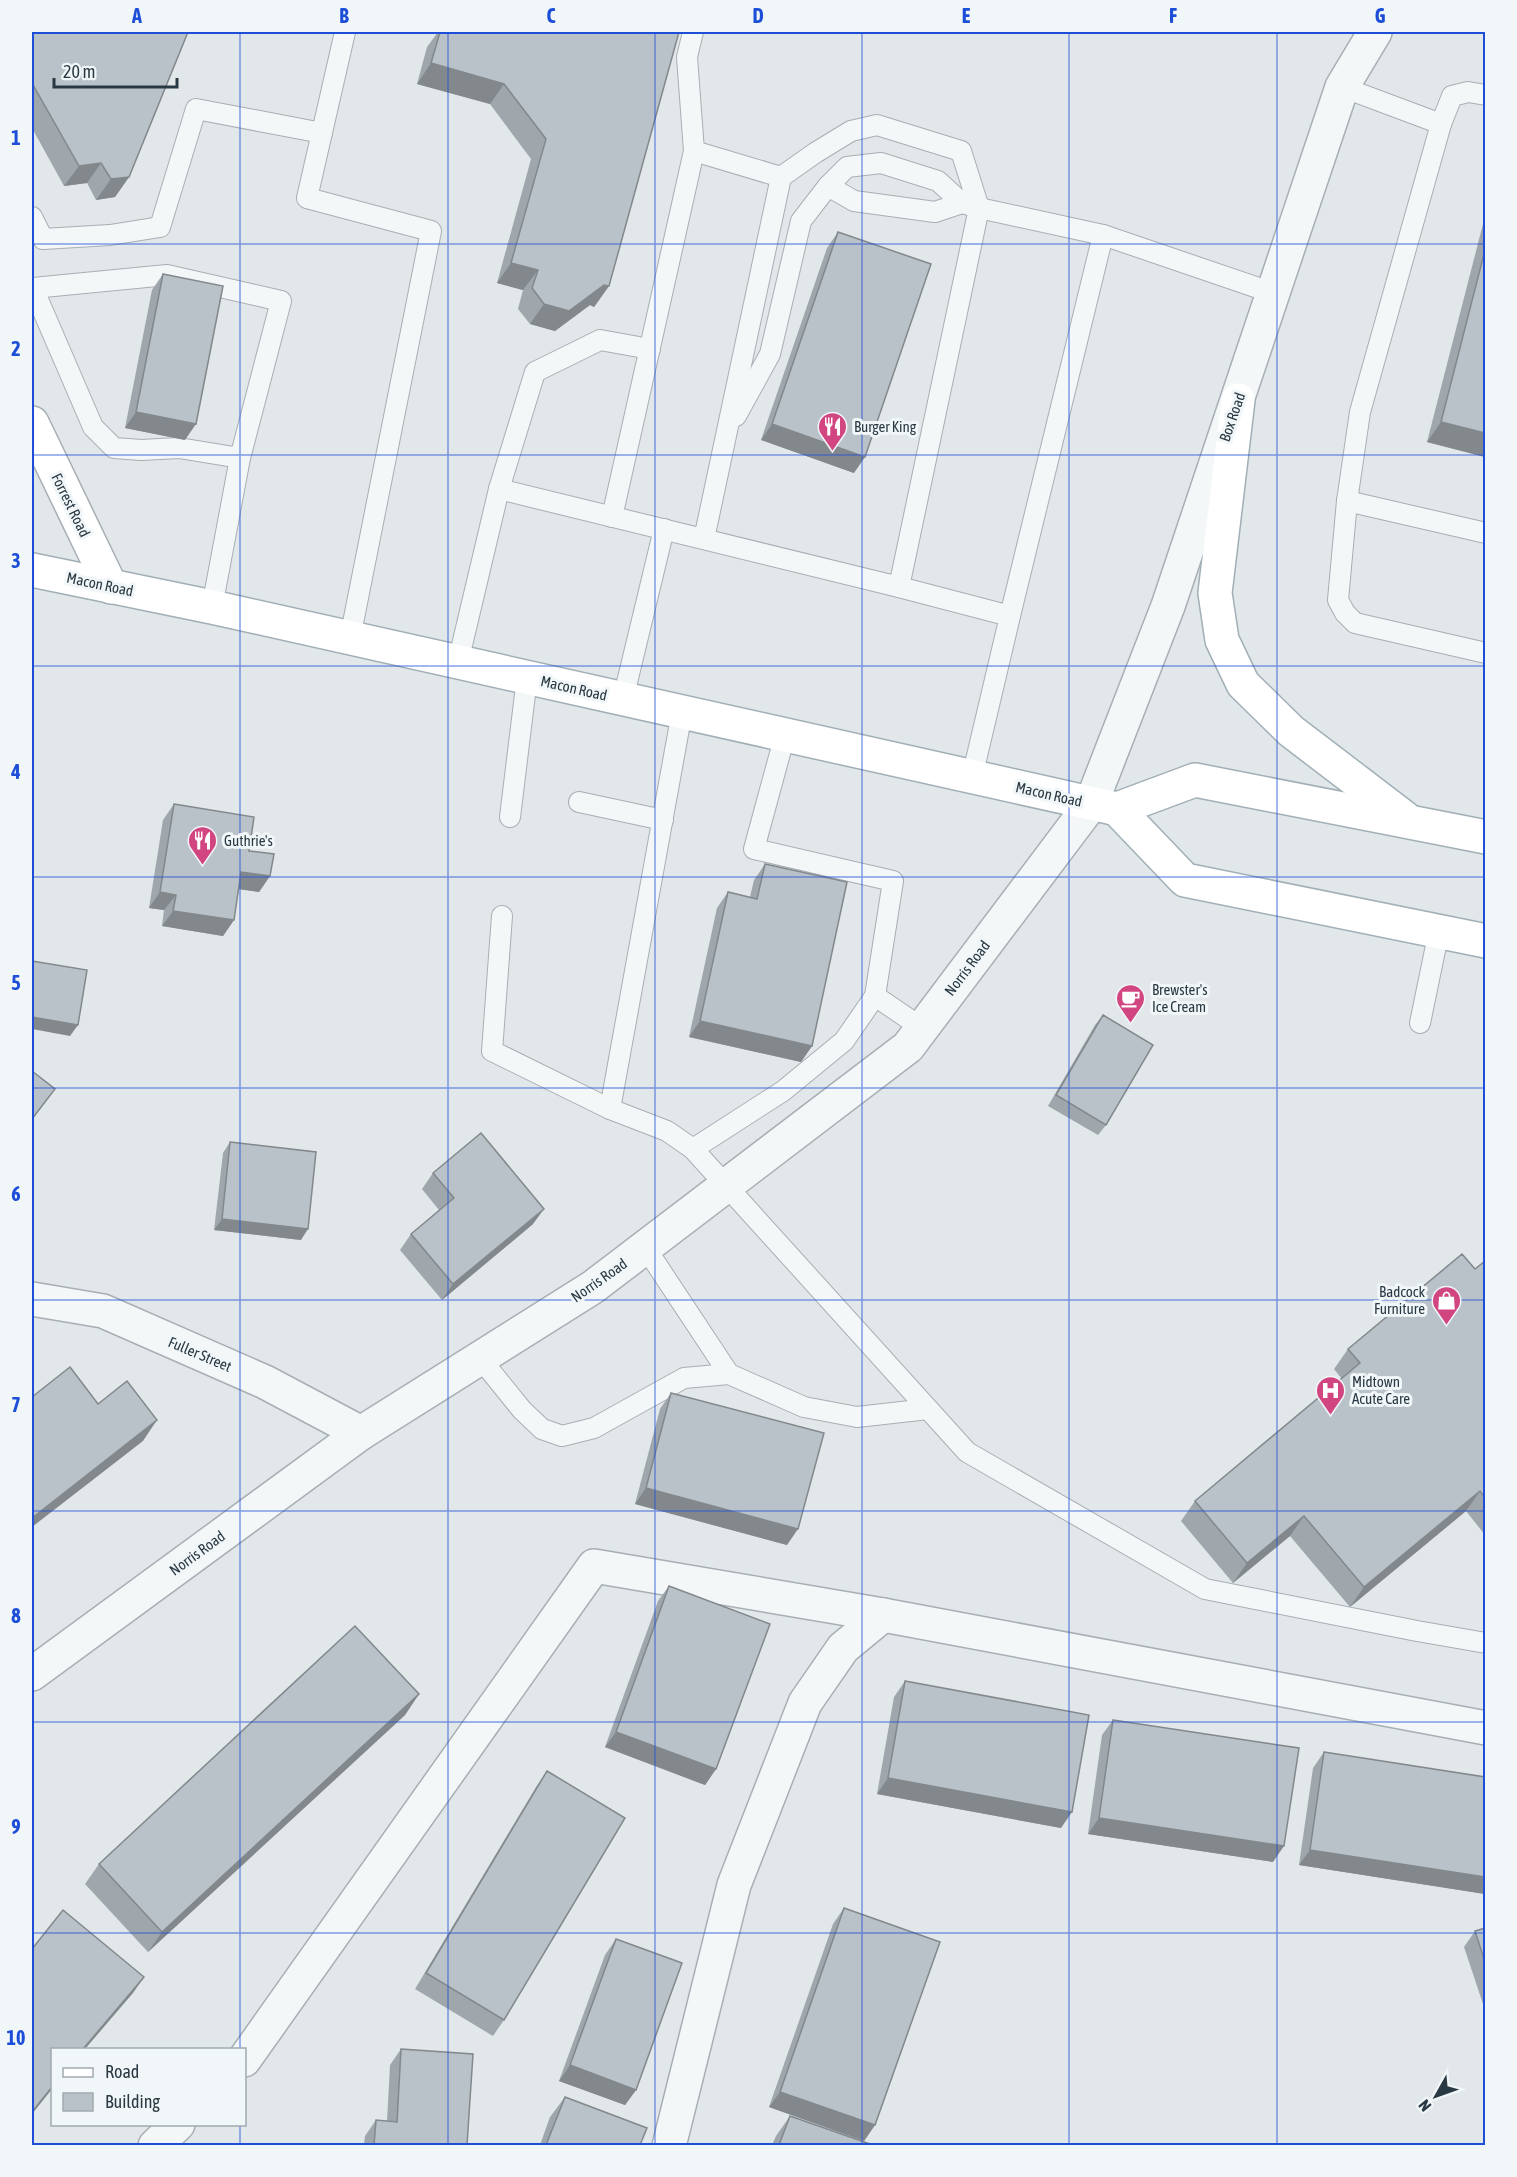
<svg xmlns="http://www.w3.org/2000/svg" width="1517" height="2177" viewBox="0 0 1517 2177" font-family="'Asap Condensed',sans-serif">
  <style>
    .lines { fill: none; stroke-linecap: round; stroke-linejoin: round }
    .lane-casing { stroke: #a7afb5; stroke-width: 22 }
    .street-casing { stroke: #a7afb5; stroke-width: 36 }
    .secondary-casing { stroke: #a7afb5; stroke-width: 36 }
    .primary-casing { stroke: #a1afb6; stroke-width: 36 }
    .lane { stroke: #f4f7f8; stroke-width: 20 }
    .street { stroke: #f4f7f8; stroke-width: 33 }
    .secondary { stroke: #fff; stroke-width: 33 }
    .primary { stroke: #fff; stroke-width: 33 }
    .wall { fill: #9fa7ac }
    .shaded-wall { fill: #82888c }
    .building { fill: #b9c2c8; stroke: #82888c; stroke-width: 1.5 }
    .grid { fill: none; stroke: #1d4ed8; stroke-width: 1.5; stroke-opacity: 0.55 }
    .labels { text-anchor: middle; dominant-baseline: central; stroke-width: 6; stroke-linejoin: round; paint-order: stroke }
    .street-label { font-size: 15px; fill: #293943; stroke: #f1f6f8 }
    .poi-label { font-size: 15px; fill: #293943; stroke: #f1f6f8; text-anchor: start }
    .neatline { fill: none; stroke: #1d4ed8; stroke-width: 2 }
    .grid-label { font-size: 20px; text-anchor: middle; font-weight: bold; fill: #1d4ed8 }
  </style>
  <rect width="100%" height="100%" fill="#e2e7ea"/>
  <g class="lines">
    <defs>
      <g id="lane">
        <path d="M345,32L307,198L431,231L350,638"/>
        <path d="M693,32L687,57L694,151"/>
        <path d="M1342,87L1441,124L1360,412L1347,501L1338,600L1345,613L1355,623L1486,653"/>
        <path d="M1441,124L1452,96L1468,92L1486,95"/>
        <path d="M781,177L815,153L851,131L877,125L961,151L979,208"/>
        <path d="M828,186L854,201L935,212L962,203"/>
        <path d="M32,217L43,239L110,235L160,227L196,109L322,133"/>
        <path d="M33,288L167,275L281,301L240,458L212,607"/>
        <path d="M32,289L33,288L93,427L114,448L141,450L179,448L240,458"/>
        <path d="M736,416L770,354L801,221L828,186L847,167L881,163L938,181L962,203L979,208"/>
        <path d="M499,489L899,587L979,208L1103,235L1273,293"/>
        <path d="M1347,501L1486,533"/>
        <path d="M612,517L694,151L781,177L704,539"/>
        <path d="M899,587L1010,616L972,777"/>
        <path d="M1010,616L1103,235"/>
        <path d="M458,662L499,489L535,372L600,340L650,349"/>
        <path d="M623,699L664,529"/>
        <path d="M579,802L663,820"/>
        <path d="M510,817L527,678"/>
        <path d="M502,916L492,1051L610,1109L667,1131L693,1149L967,1452L1205,1589L1417,1631L1486,1643"/>
        <path d="M875,996L922,1028"/>
        <path d="M1420,1023L1439,931"/>
        <path d="M610,1109L682,712"/>
        <path d="M693,1149L783,1091L844,1041L875,996L893,881L754,849L785,735"/>
        <path d="M645,1247L729,1374"/>
        <path d="M480,1358L522,1410L542,1429L562,1436L594,1428L684,1378L729,1374L804,1407L857,1417L928,1409"/>
      </g>
      <g id="street">
        <path d="M32,1299L103,1311L265,1382L361,1433"/>
        <path d="M32,1674L361,1433L593,1287L908,1047L1091,804L1168,606L1342,87L1375,32"/>
        <path d="M244,2060L594,1566L883,1615L1486,1728"/>
        <path d="M155,2146L178,2124"/>
        <path d="M669,2146L734,1885L805,1703L843,1648L883,1615"/>
      </g>
      <path id="secondary" d="M32,423L111,587"/>
      <g id="primary">
        <path d="M1238,400L1215,593L1222,640L1243,684L1291,731L1405,818"/>
        <path d="M32,570L212,607L1117,809L1195,780L1486,837"/>
        <path d="M1117,809L1185,880L1486,941"/>
      </g>
    </defs>
    <use href="#lane" class="lane-casing"/>
    <use href="#street" class="street-casing"/>
    <use href="#secondary" class="secondary-casing"/>
    <use href="#primary" class="primary-casing"/>
    <use href="#lane" class="lane"/>
    <use href="#street" class="street"/>
    <use href="#secondary" class="secondary"/>
    <use href="#primary" class="primary"/>
  </g>
  <g class="wall">
    <path d="M32,32L129,177L115,197L96,200L87,183L64,186L32,128Z"/>
    <path d="M438,32H679L609,286L594,307L590,305L555,331L530,324L518,309L523,290L497,283L531,159L490,104L417,84L427,47Z"/>
    <path d="M1485,216V457L1427,442Z"/>
    <path d="M838,232L854,473L761,440L827,248Z"/>
    <path d="M163,274L185,440L125,428L152,290Z"/>
    <path d="M174,804L270,876L259,892L239,889L234,920L223,936L162,926L164,910L149,908L163,820Z"/>
    <path d="M765,864L812,1046L801,1062L689,1037L717,908L728,892L750,897L754,880Z"/>
    <path d="M1103,1015L1106,1125L1098,1135L1048,1106L1095,1025Z"/>
    <path d="M230,1142L301,1240L214,1230L223,1153Z"/>
    <path d="M433,1173L533,1224L442,1300L400,1250L411,1234L439,1210L422,1189Z"/>
    <path d="M1485,1261V1535L1466,1511L1350,1607L1290,1536L1233,1583L1181,1521L1195,1501L1342,1379L1334,1369L1348,1349L1475,1269Z"/>
    <path d="M671,1393L787,1545L635,1504L660,1409Z"/>
    <path d="M669,1586L716,1769L705,1785L605,1747L658,1601Z"/>
    <path d="M905,1681L1061,1828L877,1794L894,1697Z"/>
    <path d="M419,1694L405,1715L148,1952L85,1884L99,1864Z"/>
    <path d="M1113,1720L1273,1862L1088,1834L1102,1735Z"/>
    <path d="M1324,1752L1485,1777V1894L1299,1865L1313,1768Z"/>
    <path d="M547,1771L504,2020L493,2036L415,1989L536,1787Z"/>
    <path d="M844,1908L875,2125L864,2141L769,2107L833,1924Z"/>
    <path d="M1485,1928V2010L1464,1947L1475,1931Z"/>
    <path d="M616,1939L636,2090L625,2105L559,2081L605,1955Z"/>
    <path d="M401,2049L467,2145H364L365,2136L376,2120L387,2121L390,2065Z"/>
    <path d="M565,2097L640,2145H540L550,2117Z"/>
    <path d="M790,2116L873,2145H772L776,2136Z"/>
  </g>
  <g class="shaded-wall">
    <path d="M431,63L504,84L490,104L417,84Z"/>
    <path d="M101,163L87,183L64,186L79,166Z"/>
    <path d="M129,177L115,197L96,200L111,179Z"/>
    <path d="M511,263L538,270L523,290L497,283Z"/>
    <path d="M604,285L609,286L594,307L590,305L555,331L530,324L544,304Z"/>
    <path d="M136,412L196,424L185,440L125,428Z"/>
    <path d="M1441,422L1485,433V457L1427,442Z"/>
    <path d="M772,424L865,457L854,473L761,440Z"/>
    <path d="M241,872L270,876L259,892L230,888Z"/>
    <path d="M160,892L176,895L164,910L149,908Z"/>
    <path d="M173,911L234,920L223,936L162,926Z"/>
    <path d="M32,1017L78,1025L70,1036L32,1029Z"/>
    <path d="M700,1021L812,1046L801,1062L689,1037Z"/>
    <path d="M544,1209L533,1224L442,1300L453,1284Z"/>
    <path d="M222,1219L308,1229L301,1240L214,1230Z"/>
    <path d="M157,1420L143,1441L32,1527V1518Z"/>
    <path d="M646,1488L798,1529L787,1545L635,1504Z"/>
    <path d="M1480,1491L1466,1511L1350,1607L1364,1587Z"/>
    <path d="M1304,1516L1290,1536L1233,1583L1247,1563Z"/>
    <path d="M419,1694L405,1715L148,1952L162,1932Z"/>
    <path d="M616,1732L716,1769L705,1785L605,1747Z"/>
    <path d="M888,1778L1072,1812L1061,1828L877,1794Z"/>
    <path d="M1099,1818L1284,1846L1273,1862L1088,1834Z"/>
    <path d="M1310,1850L1485,1877V1894L1299,1865Z"/>
    <path d="M144,1977L133,1993L85,2049H83Z"/>
    <path d="M570,2065L636,2090L625,2105L559,2081Z"/>
    <path d="M52,2087V2089L32,2114V2112Z"/>
    <path d="M780,2092L875,2125L864,2141L769,2107Z"/>
  </g>
  <g class="building">
    <path d="M32,32H188L129,177L111,179L101,163L79,166L32,83Z"/>
    <path d="M440,32H679L609,286L604,285L569,311L544,304L532,288L538,270L511,263L546,139L504,84L431,63Z"/>
    <path d="M838,232L931,264L865,457L772,424Z"/>
    <path d="M1485,250V433L1441,422Z"/>
    <path d="M163,274L223,286L196,424L136,412Z"/>
    <path d="M174,804L254,817L249,851L274,854L270,876L241,872L234,920L173,911L176,895L160,892Z"/>
    <path d="M765,864L847,882L812,1046L700,1021L728,892L757,899Z"/>
    <path d="M32,961L87,970L78,1025L32,1017Z"/>
    <path d="M1103,1015L1153,1045L1106,1125L1056,1095Z"/>
    <path d="M32,1071L55,1089L32,1119Z"/>
    <path d="M481,1133L544,1209L453,1284L411,1234L454,1198L433,1173Z"/>
    <path d="M230,1142L316,1152L308,1229L222,1219Z"/>
    <path d="M1462,1254L1475,1269L1485,1261V1498L1480,1491L1364,1587L1304,1516L1247,1563L1195,1501L1360,1363L1348,1349Z"/>
    <path d="M70,1367L98,1404L127,1381L157,1420L32,1518V1397Z"/>
    <path d="M671,1393L824,1433L798,1529L646,1488Z"/>
    <path d="M669,1586L770,1624L716,1769L616,1732Z"/>
    <path d="M355,1626L419,1694L162,1932L99,1864Z"/>
    <path d="M905,1681L1089,1715L1072,1812L888,1778Z"/>
    <path d="M1113,1720L1299,1748L1284,1846L1099,1818Z"/>
    <path d="M1324,1752L1485,1777V1877L1310,1850Z"/>
    <path d="M547,1771L625,1818L504,2020L426,1973Z"/>
    <path d="M844,1908L940,1942L875,2125L780,2092Z"/>
    <path d="M63,1910L144,1977L83,2049H52V2087L32,2112V1949Z"/>
    <path d="M1485,1928V1962L1475,1931Z"/>
    <path d="M616,1939L682,1963L636,2090L570,2065Z"/>
    <path d="M401,2049L473,2054L467,2145H374L376,2120L397,2122Z"/>
    <path d="M565,2097L647,2128L640,2145H546Z"/>
    <path d="M790,2116L873,2145H779Z"/>
  </g>
  <path class="grid" d="M240,32V2050M448,32V2146M655,32V2146M862,32V2146M1069,32V2146M1277,32V2146M32,244H1486M32,455H1486M32,666H1486M32,877H1486M32,1088H1486M32,1300H1486M32,1511H1486M32,1722H1486M32,1933H1486M240,2124V2146"/>
  <defs>
    <symbol id="restaurant-pin" viewBox="-11 -11 22 30"><path d="M0 17L-7.5 6A9.5 9.5 0 1 1 7.5 6Z" fill="#d14580" stroke="#f1f6f8"/><path d="M-5-6h1v4h1v-4h1v4h1v-4h1v5L-1.5 .5V6h-2V.5L-5-1ZM5-6V6H3V1.5H1.5Q1.5-4 5-6Z" fill="#fff"/></symbol>
    <symbol id="cafe-pin" viewBox="-11 -11 22 30"><path d="M0 17L-7.5 6A9.5 9.5 0 1 1 7.5 6Z" fill="#d14580" stroke="#f1f6f8"/><path d="M-5.5-4.5H6V0H3Q3 3.5 0 3.5H-2.5Q-5.5 3.5-5.5 0ZM3-3.2v2h1.7v-2ZM-6 4.5H4V6H-6Z" fill="#fff"/></symbol>
    <symbol id="shop-pin" viewBox="-11 -11 22 30"><path d="M0 17L-7.5 6A9.5 9.5 0 1 1 7.5 6Z" fill="#d14580" stroke="#f1f6f8"/><path d="M-5-2.5h2.3a2.7 3.5 0 0 1 5.4 0H5L5.5 6h-11ZM-1.5-2.5h3a1.5 2.3 0 0 0-3 0Z" fill="#fff"/></symbol>
    <symbol id="hospital-pin" viewBox="-11 -11 22 30"><path d="M0 17L-7.5 6A9.5 9.5 0 1 1 7.5 6Z" fill="#d14580" stroke="#f1f6f8"/><path d="M-5-5h3v3.5h4V-5h3V5h-3V1.5h-4V5h-3Z" fill="#fff"/></symbol>
  </defs>
  <g fill-rule="evenodd">
    <use href="#restaurant-pin" x="816" y="410" width="33" height="45"/>
    <use href="#restaurant-pin" x="186" y="824" width="33" height="45"/>
    <use href="#cafe-pin" x="1114" y="982" width="33" height="45"/>
    <use href="#shop-pin" x="1430" y="1284" width="33" height="45"/>
    <use href="#hospital-pin" x="1314" y="1374" width="33" height="45"/>
  </g>
  <g class="labels">
    <g class="street-label">
      <text transform="translate(1232 417) rotate(-71)">Box Road</text>
      <text transform="translate(71 505) rotate(64)">Forrest Road</text>
      <text transform="translate(100 584) rotate(12)">Macon Road</text>
      <text transform="translate(574 688) rotate(13)">Macon Road</text>
      <text transform="translate(1049 794) rotate(13)">Macon Road</text>
      <text transform="translate(967 968) rotate(-53)">Norris Road</text>
      <text transform="translate(599 1280) rotate(-35)">Norris Road</text>
      <text transform="translate(200 1354) rotate(23)">Fuller Street</text>
      <text transform="translate(197 1553) rotate(-36)">Norris Road</text>
    </g>
    <g class="poi-label">
      <text x="854" y="426">Burger King</text>
      <text x="224" y="840">Guthrie's</text>
      <text x="1152" y="989">Brewster's<tspan x="1152" dy="17">Ice Cream</tspan></text>
      <text x="1425" y="1291" text-anchor="end">Badcock<tspan x="1425" dy="17">Furniture</tspan></text>
      <text x="1352" y="1381">Midtown<tspan x="1352" dy="17">Acute Care</tspan></text>
    </g>
  </g>
  <rect width="1517" height="2177" fill="none" stroke="#f1f6f8" stroke-width="66"/>
  <rect x="51" y="2048" width="195" height="78" fill="#f1f6f8" stroke="#a1aab0" stroke-width="1.5"/>
  <rect x="63" y="2068" width="30" height="9" fill="#ffffff" stroke="#a1aab0" stroke-width="1.5"/>
  <text x="105" y="2078" font-size="18" fill="#293943">Road</text>
  <rect x="63" y="2093" width="30" height="18" fill="#b9c2c8" stroke="#a1aab0" stroke-width="1.5"/>
  <text x="105" y="2108" font-size="18" fill="#293943">Building</text>
  <g transform="translate(1436 2096) rotate(230)" stroke="#f1f6f8" stroke-width="4.5" paint-order="stroke">
  <path d="M0-4.5L10 22L0 15L-10 22Z" fill="#293943"/>
  <text y="-9" font-size="16" font-weight="bold" text-anchor="middle" fill="#293943">N</text>
  </g>
  <path d="M54 78v9h123v-9" fill="none" stroke="#293943" stroke-width="3"/>
  <text x="63" y="78" font-size="18" fill="#293943" stroke="#f1f6f8" stroke-width="4.5" paint-order="stroke">20 m</text>
  <rect x="33" y="33" width="1451" height="2111" class="neatline"/>
  <g class="grid-label">
    <text x="137" y="23">A</text>
    <text x="344" y="23">B</text>
    <text x="551" y="23">C</text>
    <text x="758" y="23">D</text>
    <text x="966" y="23">E</text>
    <text x="1173" y="23">F</text>
    <text x="1380" y="23">G</text>
    <text x="16" y="145">1</text>
    <text x="16" y="356">2</text>
    <text x="16" y="568">3</text>
    <text x="16" y="779">4</text>
    <text x="16" y="990">5</text>
    <text x="16" y="1201">6</text>
    <text x="16" y="1412">7</text>
    <text x="16" y="1623">8</text>
    <text x="16" y="1834">9</text>
    <text x="16" y="2045">10</text>
  </g>
</svg>
